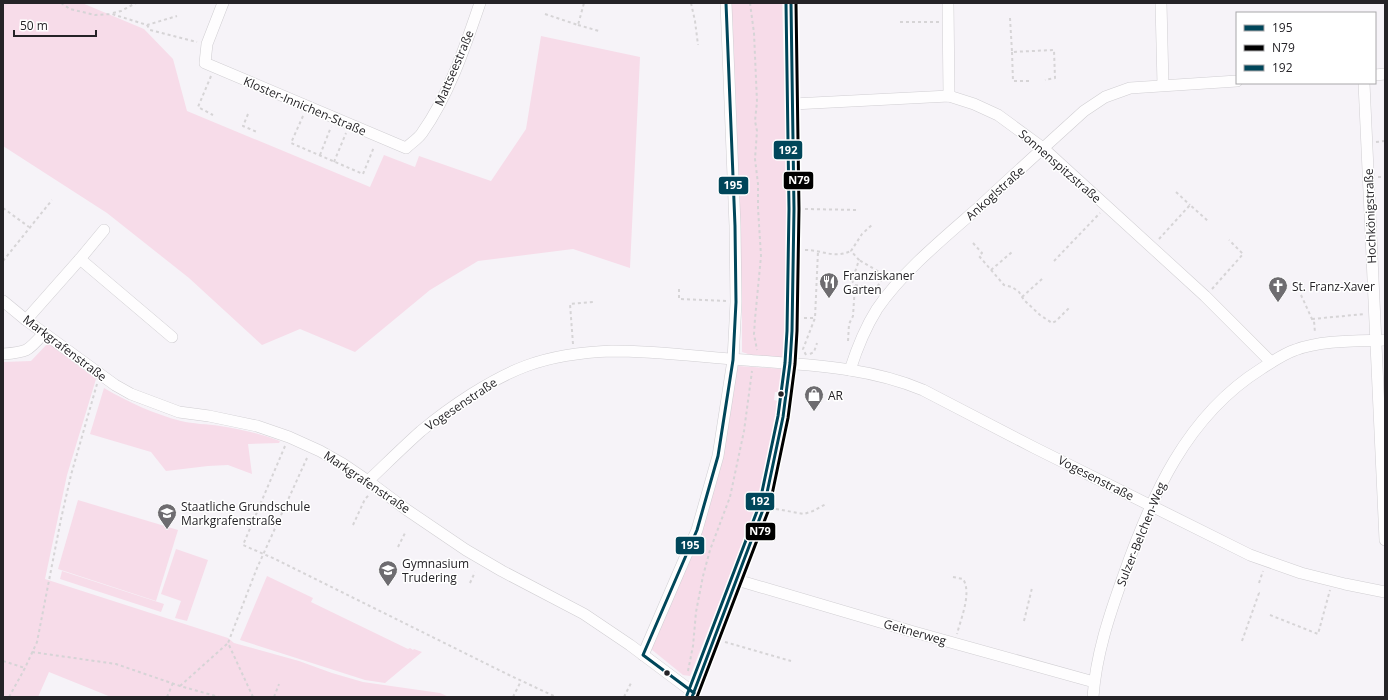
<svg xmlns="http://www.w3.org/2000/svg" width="1388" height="700" viewBox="0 0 1388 700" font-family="'Open Sans',sans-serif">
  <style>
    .green { fill: #f7dce9 }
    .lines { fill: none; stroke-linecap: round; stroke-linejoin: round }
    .minor-casing { stroke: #d0ced2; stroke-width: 12 }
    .tertiary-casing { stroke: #d0ced2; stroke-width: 14 }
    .path { stroke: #d6d4d6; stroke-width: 2; stroke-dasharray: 3 3; stroke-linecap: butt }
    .minor { stroke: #fefdfe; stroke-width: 11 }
    .tertiary { stroke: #fefdfe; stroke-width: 13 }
    .bus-1-casing { stroke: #fff; stroke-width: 6 }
    .bus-2-casing { stroke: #fff; stroke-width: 6 }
    .bus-3-casing { stroke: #fff; stroke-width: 6 }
    .bus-1 { stroke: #00465a; stroke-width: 3 }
    .bus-2 { stroke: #000; stroke-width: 3 }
    .bus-3 { stroke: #00465a; stroke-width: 3 }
    .bus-dot { fill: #252327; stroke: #fff; stroke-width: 1.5 }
    .labels { text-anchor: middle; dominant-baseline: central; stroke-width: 3; stroke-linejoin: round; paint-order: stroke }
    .street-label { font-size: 12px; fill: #252327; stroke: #fff }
    .poi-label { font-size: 12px; fill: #252327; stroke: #fff; text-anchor: start }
    .line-badge { stroke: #fff; stroke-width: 1.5 }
    .badge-label { font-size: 11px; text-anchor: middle; font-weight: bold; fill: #fff }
  </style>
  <rect width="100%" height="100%" fill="#f6f3f8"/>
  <g class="green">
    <path d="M3,3H82L144,29L173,59L187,111L370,187L384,155L415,167L419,156L491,181L526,129L541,36L640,57L630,268L573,249L478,261L430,290L355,352L300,329L262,345L189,278L107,213L3,146Z"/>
    <path d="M730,3H782C786,122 788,241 783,359L754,356L742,352V303Z"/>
    <path d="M48,343L96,379L67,475L45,579L228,638L234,643L299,661L332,673L363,682L440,693L449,697H111L49,672L38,697H3V362L31,361Z"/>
    <path d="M738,366L784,369L781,388H779V392H775L774,400L777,401L776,411L758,505L690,676L683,675L651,649L721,457Z"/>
    <path d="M104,388C128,402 154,414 181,421C193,424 207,424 220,426C241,429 261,434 280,441L279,443L248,444L252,474L228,465L208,466L166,471L151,452L90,434Z"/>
    <path d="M78,500L178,530L156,601L58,569Z"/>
    <path d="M176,549L208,560L187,621L175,618L181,601L161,594Z"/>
    <path d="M62,571L164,604L161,612L60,579Z"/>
    <path d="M267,576L313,598L311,602L408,649L410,648L413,650L414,649L422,652L385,683L365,680L240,640Z"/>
  </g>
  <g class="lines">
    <defs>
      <g id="minor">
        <path d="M223,3L207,44L205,63L406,148C411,143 418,139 422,133C449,95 465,47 480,3"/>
        <path d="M948,3L949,96"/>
        <path d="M1161,3L1163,85"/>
        <path d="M1375,75L1385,74"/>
        <path d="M1364,83L1385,540"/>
        <path d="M793,104L949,96L974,104L998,115L1043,148L1205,296L1271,362"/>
        <path d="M80,259L172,337"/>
        <path d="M3,301L26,320L115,385L131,394L179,412L209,416L257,426L289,437L320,451L343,464L368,481L407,510L466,550L502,571L584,614L630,645L694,693"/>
        <path d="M26,320L80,259L104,230"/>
        <path d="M3,354C28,352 28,351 44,333"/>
        <path d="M850,370C857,348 865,328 877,309C902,272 945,237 978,208C1013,175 1049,143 1084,111L1105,97L1130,88L1237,81"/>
        <path d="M368,481C386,464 403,447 421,431C450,407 491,379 526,366C553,356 584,352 612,351C657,351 701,357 745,360C805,365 866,366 923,390L1035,448L1250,555L1301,573L1345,584L1385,592"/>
        <path d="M737,580L914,632L1094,682"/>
        <path d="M643,655L697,530L718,456L733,360L736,302L735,226L726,3"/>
        <path d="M1093,697C1096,655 1109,616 1123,577C1151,497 1186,416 1261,369C1272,362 1283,354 1295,350C1321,340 1357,341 1385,340"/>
      </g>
      <path id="tertiary" d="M692,697L709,651L737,580L764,507L783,417L790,363L792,331L794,209L791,3"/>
    </defs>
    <use href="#minor" class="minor-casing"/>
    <use href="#tertiary" class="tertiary-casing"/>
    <g class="path">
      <path d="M61,3L70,9L95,15L112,14L147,25L177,16"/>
      <path d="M691,3L695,21L698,45"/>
      <path d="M750,3L754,33L757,102L755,121L757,131L755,159L758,184V208L761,256L755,319L754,334L757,350"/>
      <path d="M113,13L121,11L136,3"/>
      <path d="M545,14L578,25L584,3"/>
      <path d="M1010,18L1012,52L1054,50L1055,78L1045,80"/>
      <path d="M900,22H939"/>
      <path d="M147,25L150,30L197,42"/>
      <path d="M578,25L599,31"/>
      <path d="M1012,52L1013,81H1030"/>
      <path d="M211,76L198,107L213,115"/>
      <path d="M248,114L243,126L257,132"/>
      <path d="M303,116L291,143L363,174L374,147"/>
      <path d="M1376,142L1385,141"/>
      <path d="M320,155L331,127"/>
      <path d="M334,162L346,133"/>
      <path d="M1378,177H1385"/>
      <path d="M1176,192L1190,205"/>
      <path d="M3,208L29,227"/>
      <path d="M805,209L858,210"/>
      <path d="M1159,239L1190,205L1209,222"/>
      <path d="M973,243L982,253L979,256L1004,285L1012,287L1019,292L1024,300L1040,315L1052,323L1056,321L1070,307"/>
      <path d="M805,250C824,250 832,259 851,251"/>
      <path d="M3,261L52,200"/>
      <path d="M1054,261L1100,213"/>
      <path d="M991,270L1012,252"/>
      <path d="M855,285L875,289L881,282V273L859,260"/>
      <path d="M679,289V299L726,301"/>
      <path d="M1212,289L1243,254L1229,240"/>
      <path d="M1301,295L1312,319L1314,321L1315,333"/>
      <path d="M1022,297L1043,278"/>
      <path d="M804,318H815"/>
      <path d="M1312,319L1365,314"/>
      <path d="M848,341L849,324L853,316L855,285L852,281L859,260L851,251L862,234L873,224"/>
      <path d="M573,344L570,304L594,302"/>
      <path d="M810,354L814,352L817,343"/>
      <path d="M806,355L803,349L815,318L818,251"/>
      <path d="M285,446L243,545L275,559L509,675L556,697"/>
      <path d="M776,509L804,514L813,511L826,504"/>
      <path d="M353,525L365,499L369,495"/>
      <path d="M398,547L406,531"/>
      <path d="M953,577L963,579C972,593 961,618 957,634"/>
      <path d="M470,583L475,572"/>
      <path d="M1259,583L1263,571"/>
      <path d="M1270,615L1318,634L1330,590"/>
      <path d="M1024,621L1032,588"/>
      <path d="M1242,641L1259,593L1257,592"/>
      <path d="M725,642L791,661"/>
      <path d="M32,652L116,664L180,686L219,697"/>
      <path d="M3,661L25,668"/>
      <path d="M688,671L693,646L696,612L703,576L710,550L730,497L744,431L752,371"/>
      <path d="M180,686L228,643"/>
      <path d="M9,697L25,668L37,642L61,519L71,475L97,384"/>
      <path d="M167,697L173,683"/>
      <path d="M253,697L228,643L257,568L307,458"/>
      <path d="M274,697L279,684"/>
      <path d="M513,697L521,681"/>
      <path d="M624,697L632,681"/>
    </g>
    <use href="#minor" class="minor"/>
    <use href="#tertiary" class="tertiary"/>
    <defs>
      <g id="bus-1">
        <path d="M694,693L643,655L697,530L718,456L733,360L736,302L735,226L726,3"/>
        <path d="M692,697L764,507L783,417L790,363L792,331L794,209L791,3"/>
      </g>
      <path id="bus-2" d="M697,697L769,509L788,418L795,364L797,331L799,209L796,3"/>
      <path id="bus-3" d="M687,695L759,506L778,416L785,363L787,331L789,209L786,3"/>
    </defs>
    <use href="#bus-1" class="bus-1-casing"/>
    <use href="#bus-2" class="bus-2-casing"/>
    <use href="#bus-3" class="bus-3-casing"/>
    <use href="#bus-1" class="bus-1"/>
    <use href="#bus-2" class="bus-2"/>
    <use href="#bus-3" class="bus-3"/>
  </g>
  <defs>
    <symbol id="restaurant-pin" viewBox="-11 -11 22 30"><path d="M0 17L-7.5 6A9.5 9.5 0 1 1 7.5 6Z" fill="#6e6c70" stroke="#fff"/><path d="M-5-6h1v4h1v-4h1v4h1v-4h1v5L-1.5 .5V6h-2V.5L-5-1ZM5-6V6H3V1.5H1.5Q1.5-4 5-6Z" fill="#fff"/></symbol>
    <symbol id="church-pin" viewBox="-11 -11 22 30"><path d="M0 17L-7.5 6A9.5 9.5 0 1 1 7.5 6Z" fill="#6e6c70" stroke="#fff"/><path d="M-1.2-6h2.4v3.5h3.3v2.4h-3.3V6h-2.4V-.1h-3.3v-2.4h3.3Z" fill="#fff"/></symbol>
    <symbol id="shop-pin" viewBox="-11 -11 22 30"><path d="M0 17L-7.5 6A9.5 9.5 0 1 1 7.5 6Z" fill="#6e6c70" stroke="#fff"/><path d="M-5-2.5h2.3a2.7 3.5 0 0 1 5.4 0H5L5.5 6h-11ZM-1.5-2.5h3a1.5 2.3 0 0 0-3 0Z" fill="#fff"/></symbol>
    <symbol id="school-pin" viewBox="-11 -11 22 30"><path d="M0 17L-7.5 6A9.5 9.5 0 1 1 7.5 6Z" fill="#6e6c70" stroke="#fff"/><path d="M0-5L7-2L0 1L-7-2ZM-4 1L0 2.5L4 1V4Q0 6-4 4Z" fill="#fff"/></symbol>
  </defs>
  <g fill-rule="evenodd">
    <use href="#restaurant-pin" x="818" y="271" width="22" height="30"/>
    <use href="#church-pin" x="1267" y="275" width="22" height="30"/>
    <use href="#shop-pin" x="803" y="384" width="22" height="30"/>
    <use href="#school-pin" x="156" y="502" width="22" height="30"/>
    <use href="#school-pin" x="377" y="559" width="22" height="30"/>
  </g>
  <g class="bus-dot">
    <circle cx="781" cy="394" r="3.5"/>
    <circle cx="667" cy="673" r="3.5"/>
  </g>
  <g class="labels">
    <g class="street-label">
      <text transform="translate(454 68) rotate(-67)">Mattseestraße</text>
      <text transform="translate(305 106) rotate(23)">Kloster-Innichen-Straße</text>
      <text transform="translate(1060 166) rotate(41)">Sonnenspitzstraße</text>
      <text transform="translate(995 193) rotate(-42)">Ankoglstraße</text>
      <text transform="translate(1370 216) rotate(-92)">Hochkönigstraße</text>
      <text transform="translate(65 348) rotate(37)">Markgrafenstraße</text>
      <text transform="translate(461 404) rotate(-34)">Vogesenstraße</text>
      <text transform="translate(1096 478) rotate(27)">Vogesenstraße</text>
      <text transform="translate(367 482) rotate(34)">Markgrafenstraße</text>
      <text transform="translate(1141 534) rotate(-68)">Sulzer-Belchen-Weg</text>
      <text transform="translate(915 632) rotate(16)">Geitnerweg</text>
    </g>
    <g class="poi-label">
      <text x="843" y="275">Franziskaner<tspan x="843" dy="14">Garten</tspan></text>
      <text x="1292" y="286">St. Franz-Xaver</text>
      <text x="828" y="395">AR</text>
      <text x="181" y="506">Staatliche Grundschule<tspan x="181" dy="14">Markgrafenstraße</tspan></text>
      <text x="402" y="563">Gymnasium<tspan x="402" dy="14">Trudering</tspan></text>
    </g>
  </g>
  <g class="line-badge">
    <rect x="773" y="140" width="30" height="20" rx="4" fill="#00465a"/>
    <rect x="783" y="171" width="31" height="19" rx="4" fill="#000"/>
    <rect x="718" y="176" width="31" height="19" rx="4" fill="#00465a"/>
    <rect x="745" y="492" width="30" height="19" rx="4" fill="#00465a"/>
    <rect x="745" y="522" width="31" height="19" rx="4" fill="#000"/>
    <rect x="675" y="536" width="30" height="19" rx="4" fill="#00465a"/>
  </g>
  <g class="badge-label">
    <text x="788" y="154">192</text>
    <text x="799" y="184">N79</text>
    <text x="733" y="189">195</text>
    <text x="760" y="505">192</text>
    <text x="760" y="535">N79</text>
    <text x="690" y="549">195</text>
  </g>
  <rect width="1388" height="700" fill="none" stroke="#252327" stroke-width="8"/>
  <rect x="1236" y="12" width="140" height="72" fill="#ffffff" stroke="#a8a7a9"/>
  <rect x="1244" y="25" width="20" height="6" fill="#00465a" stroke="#a8a7a9"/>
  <text x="1272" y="32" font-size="12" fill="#252327">195</text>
  <rect x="1244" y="45" width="20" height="6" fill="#000000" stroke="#a8a7a9"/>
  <text x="1272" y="52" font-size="12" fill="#252327">N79</text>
  <rect x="1244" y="65" width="20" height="6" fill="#00465a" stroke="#a8a7a9"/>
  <text x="1272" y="72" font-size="12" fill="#252327">192</text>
  <path d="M14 30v6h82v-6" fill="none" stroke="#252327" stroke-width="2"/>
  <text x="20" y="30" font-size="12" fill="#252327" stroke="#ffffff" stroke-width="3" paint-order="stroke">50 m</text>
</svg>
